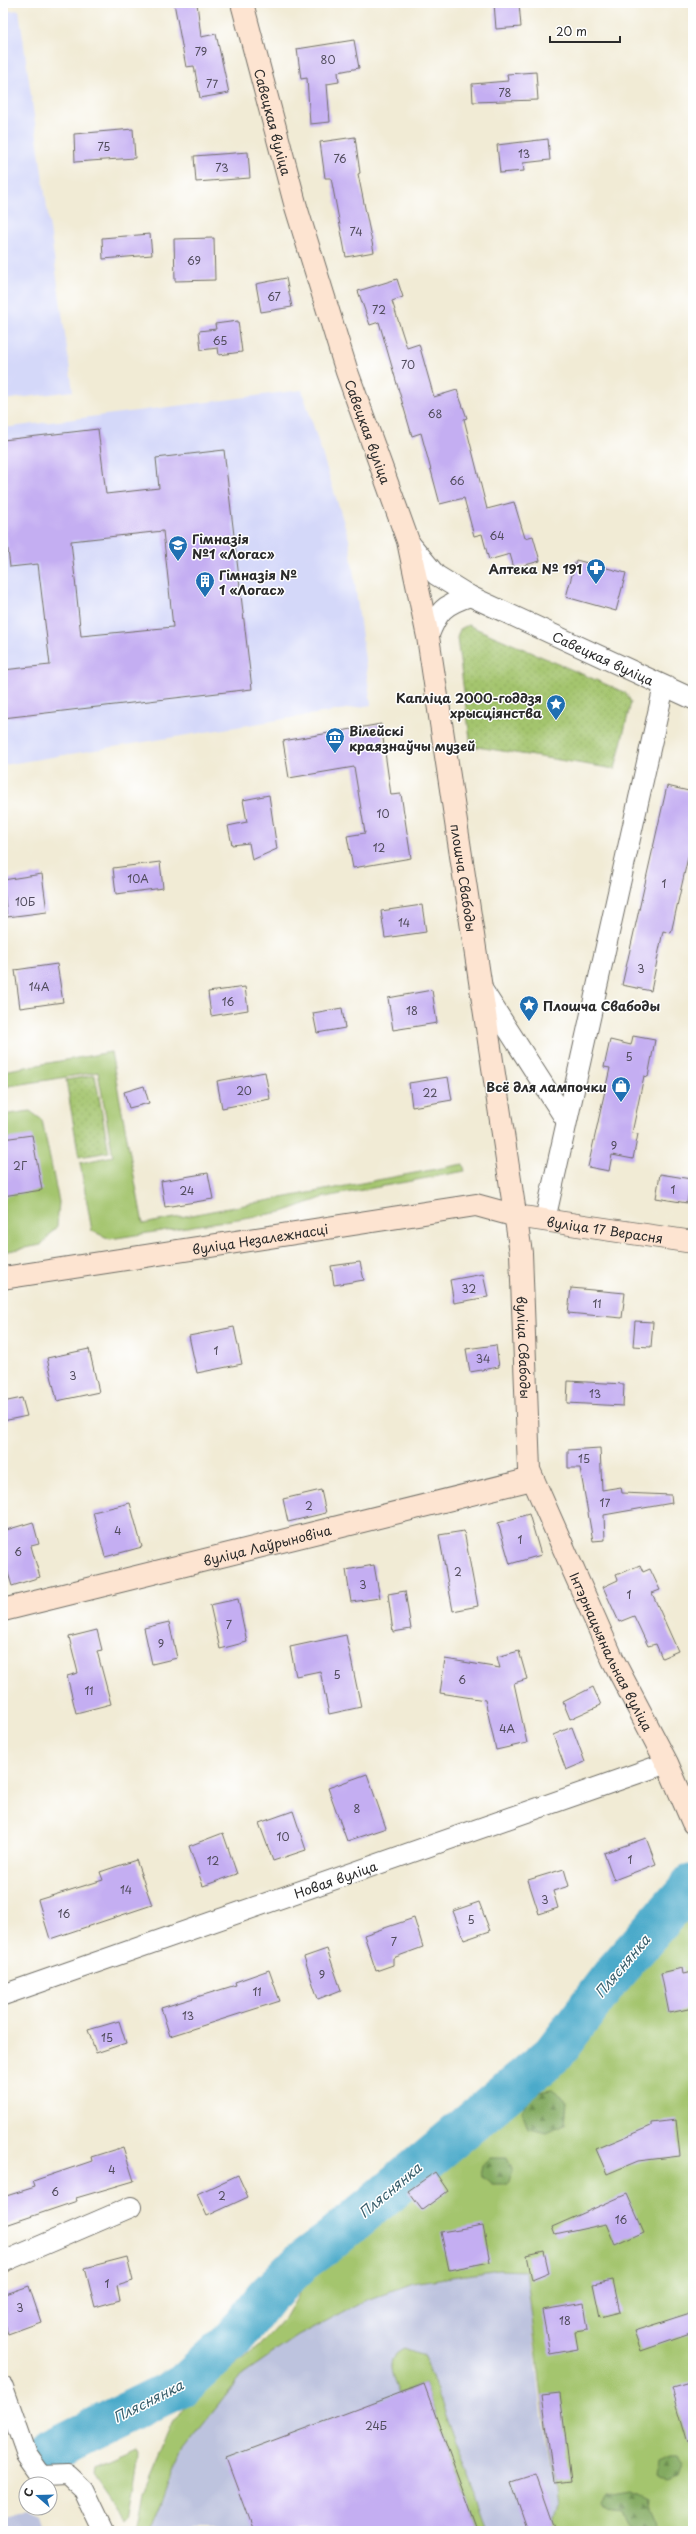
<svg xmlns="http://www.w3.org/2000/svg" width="696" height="2534" viewBox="0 0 696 2534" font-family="'Playpen Sans',sans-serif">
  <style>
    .built { fill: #d4d8f9 }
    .industrial { fill: #bdc3de }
    .green { fill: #a4c56e; stroke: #68784c }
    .forest { fill: url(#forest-firs); stroke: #576a46 }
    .park { fill: url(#park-dots); stroke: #68784c }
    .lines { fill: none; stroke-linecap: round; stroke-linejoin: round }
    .river { stroke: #4baaca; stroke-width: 42 }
    .building { fill: #c4aef2; fill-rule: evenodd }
    .street-casing { stroke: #706e66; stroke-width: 22 }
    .secondary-casing { stroke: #706e66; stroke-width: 24 }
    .street { stroke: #fff; stroke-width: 20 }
    .secondary { stroke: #fde4d1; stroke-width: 22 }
    .labels { text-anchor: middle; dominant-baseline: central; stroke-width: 3; stroke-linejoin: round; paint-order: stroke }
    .number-label { font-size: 11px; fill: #514c5d }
    .street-label { font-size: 13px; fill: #2b2b2b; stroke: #fff }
    .poi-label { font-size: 13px; font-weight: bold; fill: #2b2b2b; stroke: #fff; text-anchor: start }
    .water-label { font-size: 14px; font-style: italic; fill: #385e6b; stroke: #fff }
  </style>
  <defs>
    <pattern id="forest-firs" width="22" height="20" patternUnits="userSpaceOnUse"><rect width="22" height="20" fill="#83aa61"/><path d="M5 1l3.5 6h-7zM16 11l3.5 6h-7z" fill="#6b8b50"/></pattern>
    <pattern id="park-dots" width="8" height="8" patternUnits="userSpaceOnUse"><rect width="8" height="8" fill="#a4c56e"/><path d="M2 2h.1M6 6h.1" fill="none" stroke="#8da95f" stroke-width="1.8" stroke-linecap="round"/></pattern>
  </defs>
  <rect width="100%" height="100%" fill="#fff"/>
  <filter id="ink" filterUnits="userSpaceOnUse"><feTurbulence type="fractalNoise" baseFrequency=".025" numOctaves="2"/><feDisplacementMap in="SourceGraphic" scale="8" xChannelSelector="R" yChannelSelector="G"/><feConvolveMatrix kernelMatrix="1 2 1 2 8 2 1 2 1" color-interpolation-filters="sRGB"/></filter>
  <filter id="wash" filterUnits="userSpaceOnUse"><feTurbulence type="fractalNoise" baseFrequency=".012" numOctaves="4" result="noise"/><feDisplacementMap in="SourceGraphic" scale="16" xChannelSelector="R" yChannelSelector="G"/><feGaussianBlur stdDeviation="0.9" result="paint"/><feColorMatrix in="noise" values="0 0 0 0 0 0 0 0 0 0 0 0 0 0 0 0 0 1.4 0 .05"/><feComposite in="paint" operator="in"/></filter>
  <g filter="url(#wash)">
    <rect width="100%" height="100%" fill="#f1ebd5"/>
    <g class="built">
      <path d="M19,10L73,391L3,400V12Z"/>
      <path d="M302,390L349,539L371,705L3,765V428Z"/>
    </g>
    <g class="industrial">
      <path d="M499,2270H526L542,2415L556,2506L546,2531H150L183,2450L243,2374L298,2336L364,2301L412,2283Z"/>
      <path d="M26,2509L39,2515L44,2531H3V2515Z"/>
    </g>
    <g class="green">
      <path d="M111,1052L143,1224L463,1164L465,1171L325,1197L282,1212L110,1239L92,1231L80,1163L113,1156L98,1072L3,1087V1071Z"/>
      <path d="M30,1111L42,1120L59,1202L57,1226L41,1245L3,1252V1115Z"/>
      <path d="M693,1884V2531H546L556,2506L526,2271L499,2270L412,2283L364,2301L298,2336L269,2356L243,2374L183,2450L150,2531H137L144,2492L173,2423L187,2404L258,2347L285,2318L314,2269L338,2244L335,2237L553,2054L615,1972Z"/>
      <path d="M404,2349L423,2356L427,2363L488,2531H478L424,2384L399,2393C392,2375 383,2359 404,2349Z"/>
      <path d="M136,2450L139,2455L128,2517L125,2520L94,2474L95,2468Z"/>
    </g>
    <g class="forest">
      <path d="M552,2090L567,2101L565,2124L547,2132L528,2128L522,2111L531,2093Z"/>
      <path d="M491,2157H507L513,2172L508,2184H492L481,2175L483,2165Z"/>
      <path d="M666,2457H676L682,2465L678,2477L666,2481L655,2475L657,2461Z"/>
      <path d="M631,2490L648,2498L647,2508L657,2531H630L621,2509L606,2507L602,2502L607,2494Z"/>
    </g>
    <g class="park">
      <path d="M468,625L626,693L631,702L615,769L471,746L457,638L460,629Z"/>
      <path d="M95,1075L109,1152L79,1157L66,1080Z"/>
    </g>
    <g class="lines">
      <path class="river" d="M51,2450L183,2385L233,2339L266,2297L300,2263L330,2241L553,2054L615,1972L693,1884"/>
    </g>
    <g id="blocks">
      <g class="building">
        <path d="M174,3H197L201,37L216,34L229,93L200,98L194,66L186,67Z"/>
        <path d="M494,3H519L521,27L496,29Z"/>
        <path d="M354,40L359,68L338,72L339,82L327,84L330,122L310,124L307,78L301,79L297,49Z"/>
        <path d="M536,72L538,100L473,102L472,84L508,81L507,74Z"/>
        <path d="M133,129L135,158L75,162L74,134Z"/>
        <path d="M355,137L360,173L358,174L374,252L346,257L331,178H325L320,142Z"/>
        <path d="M548,139L550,160L523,163L524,171L500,173L497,145Z"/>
        <path d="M248,152L250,178L196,182L194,156Z"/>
        <path d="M150,234L152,255L103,259L102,238Z"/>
        <path d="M214,238L215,280L175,281L174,239Z"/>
        <path d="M286,278L292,307L261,312L256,284Z"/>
        <path d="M397,279L403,297L392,301L407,348L419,344L434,397L457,390L467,418L464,419L487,509L514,502L525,538L533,536L540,561L514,568L510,554L489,560L482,534L474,536L464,498L440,504L421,433L412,436L379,322L370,325L358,291Z"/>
        <path d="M238,321L242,352L219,355L218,348L201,350L199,331L216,329L215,324Z"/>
        <path d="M98,429L106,494L159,488L156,458L224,450L252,689L3,718V670L50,665L38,564L10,567L3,508V440ZM163,531L173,627L81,636L71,541Z"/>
        <path d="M576,560L626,573L616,611L566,597Z"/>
        <path d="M381,724L391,795L401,794L411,858L353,868L347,836L365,833L354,767L289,778L283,741Z"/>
        <path d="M667,786L693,792V835L671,933L663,931L651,991L622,985Z"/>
        <path d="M269,795L277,849L252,860L249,843L232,845L228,826L247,822L243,800Z"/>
        <path d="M160,862L163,888L116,894L113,868Z"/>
        <path d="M42,874L47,912L7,917L3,880Z"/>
        <path d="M422,905L426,932L385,938L381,911Z"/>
        <path d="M57,964L63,1002L20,1008L15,970Z"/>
        <path d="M245,987L248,1010L211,1016L208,992Z"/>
        <path d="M432,990L437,1023L393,1030L388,998Z"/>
        <path d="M342,1008L345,1028L317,1033L313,1013Z"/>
        <path d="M633,1036L655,1040L648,1077L644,1076L632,1133L638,1134L633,1159L612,1155L609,1171L588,1167L610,1068L604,1067L610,1040L631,1045Z"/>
        <path d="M265,1072L270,1099L222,1108L217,1081Z"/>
        <path d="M448,1077L452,1100L412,1107L409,1083Z"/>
        <path d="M144,1086L149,1103L129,1108L124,1092Z"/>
        <path d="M32,1135L42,1190L3,1196V1139Z"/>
        <path d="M208,1173L213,1199L165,1207L161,1181Z"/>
        <path d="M660,1174L691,1179L687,1203L656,1198Z"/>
        <path d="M360,1262L364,1280L334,1285L331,1266Z"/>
        <path d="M483,1274L488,1297L454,1303L450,1280Z"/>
        <path d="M571,1288L625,1293L622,1318L568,1313Z"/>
        <path d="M635,1321L653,1322L651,1347L633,1346Z"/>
        <path d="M234,1327L242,1364L197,1373L189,1336Z"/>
        <path d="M496,1345L499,1367L470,1372L466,1349Z"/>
        <path d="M89,1349L99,1392L57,1401L47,1358Z"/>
        <path d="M568,1381L624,1384L623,1406L567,1403Z"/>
        <path d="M22,1398L27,1416L3,1421V1402Z"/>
        <path d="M600,1448L602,1490L621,1487L622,1493L671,1495L672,1503L604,1515L605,1540L593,1541L580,1468H568V1450Z"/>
        <path d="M321,1490L326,1513L288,1522L283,1499Z"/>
        <path d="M130,1503L142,1547L105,1557L93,1512Z"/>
        <path d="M529,1514L541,1555L510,1564L498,1523Z"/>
        <path d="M33,1522L39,1544L31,1546L40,1577L12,1586L3,1556V1531Z"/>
        <path d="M464,1531L478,1606L453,1611L439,1535Z"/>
        <path d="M374,1565L380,1598L351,1602L346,1570Z"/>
        <path d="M640,1565L643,1572L650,1569L660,1590L652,1593L678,1651L662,1658L656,1644L648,1646L634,1616L619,1622L603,1587L618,1580L616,1575Z"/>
        <path d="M405,1591L411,1629L393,1632L388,1594Z"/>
        <path d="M238,1599L247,1642L220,1649L210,1605Z"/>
        <path d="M169,1622L177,1658L152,1664L144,1628Z"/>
        <path d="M97,1630L102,1650L97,1651L111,1704L76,1713L67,1676L78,1673L69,1637Z"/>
        <path d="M346,1635L361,1707L329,1714L320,1671L296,1676L290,1647Z"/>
        <path d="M519,1651L527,1679L514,1683L527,1743L496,1750L485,1700L440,1693L445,1659L500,1668L497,1657Z"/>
        <path d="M593,1687L601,1705L570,1719L563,1702Z"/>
        <path d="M572,1727L585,1762L566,1770L553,1735Z"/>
        <path d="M367,1774L386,1828L347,1841L328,1788Z"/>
        <path d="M293,1811L306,1850L273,1861L259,1823Z"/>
        <path d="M223,1833L237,1874L203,1886L189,1846Z"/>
        <path d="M646,1838L656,1864L614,1880L604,1853Z"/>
        <path d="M136,1860L152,1905L50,1939L38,1900L103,1880L100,1872Z"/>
        <path d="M564,1869L569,1886L553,1891L558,1908L539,1914L528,1880Z"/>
        <path d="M479,1902L490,1931L464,1940L453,1911Z"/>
        <path d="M414,1918L423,1947L393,1958V1965L376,1971L364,1935Z"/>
        <path d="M327,1949L341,1990L318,1999L304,1957Z"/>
        <path d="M682,1968L683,1974L693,1972V2008L669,2013L661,1973Z"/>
        <path d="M269,1970L280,2001L170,2036L161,2008L236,1985L235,1982Z"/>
        <path d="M119,2021L126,2043L96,2053L88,2030Z"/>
        <path d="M676,2120L680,2156L638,2161L607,2174L596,2149L651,2126V2123Z"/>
        <path d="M123,2147L134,2181L76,2198L77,2201L3,2226V2197L35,2187L33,2181L92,2161L91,2157Z"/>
        <path d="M435,2172L448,2191L422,2210L408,2191Z"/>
        <path d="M238,2175L248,2197L207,2216L197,2194Z"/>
        <path d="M627,2194L644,2232L615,2245L606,2224L555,2235L552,2227Z"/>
        <path d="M483,2225L490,2262L449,2270L441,2232Z"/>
        <path d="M544,2251L549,2273L532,2280L527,2255Z"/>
        <path d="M127,2257L133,2281L117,2286L120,2300L95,2307L85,2268Z"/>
        <path d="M613,2280L620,2312L600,2317L593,2284Z"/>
        <path d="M29,2286L41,2322L8,2334L3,2318V2295Z"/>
        <path d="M584,2303L588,2330L575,2332L578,2349L550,2354L542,2310Z"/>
        <path d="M693,2312V2333L641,2351L634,2331Z"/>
        <path d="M693,2382V2442L688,2443L672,2388Z"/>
        <path d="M424,2384L478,2531H253L226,2458Z"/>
        <path d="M560,2393L571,2481L554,2483L542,2395Z"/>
        <path d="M536,2474L556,2531H528L511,2482Z"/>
      </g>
    </g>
  </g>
  <g filter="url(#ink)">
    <use href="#blocks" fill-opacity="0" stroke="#706e66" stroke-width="1"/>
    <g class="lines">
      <defs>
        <g id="street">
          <path id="s1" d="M408,541L436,575L470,596L693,699"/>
          <path d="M428,637C438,611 443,605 470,596"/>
          <path d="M482,989L566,1120"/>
          <path d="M545,1220L664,686"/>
          <path id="s2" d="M3,1995L667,1763"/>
          <path d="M3,2262L131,2207"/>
          <path d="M3,2387L27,2455L42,2476L68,2475L83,2489L103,2531"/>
        </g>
        <g id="secondary">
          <path id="s3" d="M242,3L296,207L347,372L408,541L428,637L521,1253L529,1470L613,1660L667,1763L693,1823"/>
          <path id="s4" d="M3,1278L476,1205L516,1216L693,1242"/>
          <path id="s5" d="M3,1610L532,1479"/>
        </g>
      </defs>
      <use href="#street" class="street-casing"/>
      <use href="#secondary" class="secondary-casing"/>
      <use href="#street" class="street"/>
      <use href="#secondary" class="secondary"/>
    </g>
  </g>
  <defs>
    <symbol id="school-pin" viewBox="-11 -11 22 30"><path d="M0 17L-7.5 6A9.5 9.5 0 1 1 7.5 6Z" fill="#1f6fb2" stroke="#fff"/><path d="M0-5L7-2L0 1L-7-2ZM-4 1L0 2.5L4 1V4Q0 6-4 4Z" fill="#fff"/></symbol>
    <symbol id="pharmacy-pin" viewBox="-11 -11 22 30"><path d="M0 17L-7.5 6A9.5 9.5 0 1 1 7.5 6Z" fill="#1f6fb2" stroke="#fff"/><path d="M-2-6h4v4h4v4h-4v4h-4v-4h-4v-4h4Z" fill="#fff"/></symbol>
    <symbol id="building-pin" viewBox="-11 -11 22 30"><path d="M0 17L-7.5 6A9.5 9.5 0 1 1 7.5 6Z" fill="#1f6fb2" stroke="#fff"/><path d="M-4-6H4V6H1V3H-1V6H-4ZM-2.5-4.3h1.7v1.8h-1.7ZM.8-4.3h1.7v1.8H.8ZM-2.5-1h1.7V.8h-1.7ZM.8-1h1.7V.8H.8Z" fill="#fff"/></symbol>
    <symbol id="sight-pin" viewBox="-11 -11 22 30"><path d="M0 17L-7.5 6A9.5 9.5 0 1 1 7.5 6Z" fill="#1f6fb2" stroke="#fff"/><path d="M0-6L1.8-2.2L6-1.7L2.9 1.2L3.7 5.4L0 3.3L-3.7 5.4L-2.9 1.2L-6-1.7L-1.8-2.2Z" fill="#fff"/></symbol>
    <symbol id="museum-pin" viewBox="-11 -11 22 30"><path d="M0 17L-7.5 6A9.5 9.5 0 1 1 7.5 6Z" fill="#1f6fb2" stroke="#fff"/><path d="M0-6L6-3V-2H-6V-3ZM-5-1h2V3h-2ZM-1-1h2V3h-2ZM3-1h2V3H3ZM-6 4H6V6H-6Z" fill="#fff"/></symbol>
    <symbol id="shop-pin" viewBox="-11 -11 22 30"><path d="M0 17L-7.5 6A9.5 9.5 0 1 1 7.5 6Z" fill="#1f6fb2" stroke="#fff"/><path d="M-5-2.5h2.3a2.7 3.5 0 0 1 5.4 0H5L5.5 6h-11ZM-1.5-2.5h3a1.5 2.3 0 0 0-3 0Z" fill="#fff"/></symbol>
  </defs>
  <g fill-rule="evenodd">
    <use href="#school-pin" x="167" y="534" width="22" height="30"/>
    <use href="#pharmacy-pin" x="585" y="557" width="22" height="30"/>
    <use href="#building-pin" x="194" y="570" width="22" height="30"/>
    <use href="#sight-pin" x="545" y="693" width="22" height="30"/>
    <use href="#museum-pin" x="324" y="726" width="22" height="30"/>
    <use href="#sight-pin" x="518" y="994" width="22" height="30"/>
    <use href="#shop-pin" x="610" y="1075" width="22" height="30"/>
  </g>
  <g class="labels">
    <g class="number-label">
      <text x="201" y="51">79</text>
      <text x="328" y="59">80</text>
      <text x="212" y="83">77</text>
      <text x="505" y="92">78</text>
      <text x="104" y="146">75</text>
      <text x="524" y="153">13</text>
      <text x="340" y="158">76</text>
      <text x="222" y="167">73</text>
      <text x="356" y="231">74</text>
      <text x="194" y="260">69</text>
      <text x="274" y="296">67</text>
      <text x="379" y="309">72</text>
      <text x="220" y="340">65</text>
      <text x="408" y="364">70</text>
      <text x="435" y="413">68</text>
      <text x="457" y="480">66</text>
      <text x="497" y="535">64</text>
      <text x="383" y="813">10</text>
      <text x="379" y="847">12</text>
      <text x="138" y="878">10А</text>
      <text x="664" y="883">1</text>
      <text x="25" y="901">10Б</text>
      <text x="404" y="922">14</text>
      <text x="641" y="968">3</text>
      <text x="39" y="986">14А</text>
      <text x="228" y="1001">16</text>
      <text x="412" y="1010">18</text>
      <text x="629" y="1056">5</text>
      <text x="244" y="1090">20</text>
      <text x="430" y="1092">22</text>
      <text x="614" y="1145">9</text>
      <text x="20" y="1165">2Г</text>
      <text x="673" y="1189">1</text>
      <text x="187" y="1190">24</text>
      <text x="469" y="1288">32</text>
      <text x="597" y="1303">11</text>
      <text x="216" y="1350">1</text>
      <text x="483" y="1358">34</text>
      <text x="73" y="1375">3</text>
      <text x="595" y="1393">13</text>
      <text x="584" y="1458">15</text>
      <text x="605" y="1502">17</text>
      <text x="309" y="1505">2</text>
      <text x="118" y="1530">4</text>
      <text x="520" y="1539">1</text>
      <text x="18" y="1551">6</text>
      <text x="458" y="1571">2</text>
      <text x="363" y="1584">3</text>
      <text x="629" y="1594">1</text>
      <text x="229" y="1624">7</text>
      <text x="161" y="1643">9</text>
      <text x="337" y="1674">5</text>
      <text x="462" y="1679">6</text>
      <text x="89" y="1690">11</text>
      <text x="507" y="1728">4А</text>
      <text x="357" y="1808">8</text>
      <text x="283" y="1836">10</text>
      <text x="630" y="1859">1</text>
      <text x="213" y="1860">12</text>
      <text x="126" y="1889">14</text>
      <text x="545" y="1899">3</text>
      <text x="64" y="1913">16</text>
      <text x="471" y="1919">5</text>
      <text x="394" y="1941">7</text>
      <text x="322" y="1974">9</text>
      <text x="257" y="1991">11</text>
      <text x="188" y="2015">13</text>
      <text x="107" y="2037">15</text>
      <text x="112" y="2169">4</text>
      <text x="55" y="2191">6</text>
      <text x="222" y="2195">2</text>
      <text x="621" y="2219">16</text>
      <text x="107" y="2283">1</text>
      <text x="20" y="2307">3</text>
      <text x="565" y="2320">18</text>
      <text x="376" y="2425">24Б</text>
    </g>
    <g class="street-label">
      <text stroke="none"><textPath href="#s3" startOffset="123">Савецкая вуліца</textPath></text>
      <text stroke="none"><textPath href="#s3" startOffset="447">Савецкая вуліца</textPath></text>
      <text stroke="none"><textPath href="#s1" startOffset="231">Савецкая вуліца</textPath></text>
      <text stroke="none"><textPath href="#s3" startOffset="905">плошча Свабоды</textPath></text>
      <text stroke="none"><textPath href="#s4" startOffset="610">вуліца 17 Верасня</textPath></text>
      <text stroke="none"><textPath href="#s4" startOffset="260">вуліца Незалежнасці</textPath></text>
      <text stroke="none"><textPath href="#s3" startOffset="1379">вуліца Свабоды</textPath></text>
      <text stroke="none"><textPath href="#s5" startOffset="272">вуліца Лаўрыновіча</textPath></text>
      <text stroke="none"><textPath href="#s3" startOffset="1701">Інтэрнацыянальная вуліца</textPath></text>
      <text stroke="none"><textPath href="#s2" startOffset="352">Новая вуліца</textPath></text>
    </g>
    <g class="poi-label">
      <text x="192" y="538">Гімназія<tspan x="192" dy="15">№1 «Логас»</tspan></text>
      <text x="582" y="568" text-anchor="end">Аптека № 191</text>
      <text x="219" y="574">Гімназія №<tspan x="219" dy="15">1 «Логас»</tspan></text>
      <text x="542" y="697" text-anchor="end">Капліца 2000-годдзя<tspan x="542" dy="15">хрысціянства</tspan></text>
      <text x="349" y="730">Вілейскі<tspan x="349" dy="15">краязнаўчы музей</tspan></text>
      <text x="543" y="1005">Плошча Свабоды</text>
      <text x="607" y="1086" text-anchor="end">Всё для лампочки</text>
    </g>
    <g class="water-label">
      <text transform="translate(622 1966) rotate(-50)">Пляснянка</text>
      <text transform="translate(390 2190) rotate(-40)">Пляснянка</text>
      <text transform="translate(148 2401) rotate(-27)">Пляснянка</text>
    </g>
  </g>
  <rect width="696" height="2534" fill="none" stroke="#fff" stroke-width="16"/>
  <g transform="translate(38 2496) rotate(290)"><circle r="19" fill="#ffffff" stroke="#aaaaaa"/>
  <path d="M0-3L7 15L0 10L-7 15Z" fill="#1f6fb2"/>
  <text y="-6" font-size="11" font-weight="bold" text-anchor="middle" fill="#2b2b2b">С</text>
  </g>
  <path d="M550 36v6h70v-6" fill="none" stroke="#2b2b2b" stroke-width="2"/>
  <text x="556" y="36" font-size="12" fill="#2b2b2b" stroke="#ffffff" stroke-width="3" paint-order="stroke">20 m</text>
</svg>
